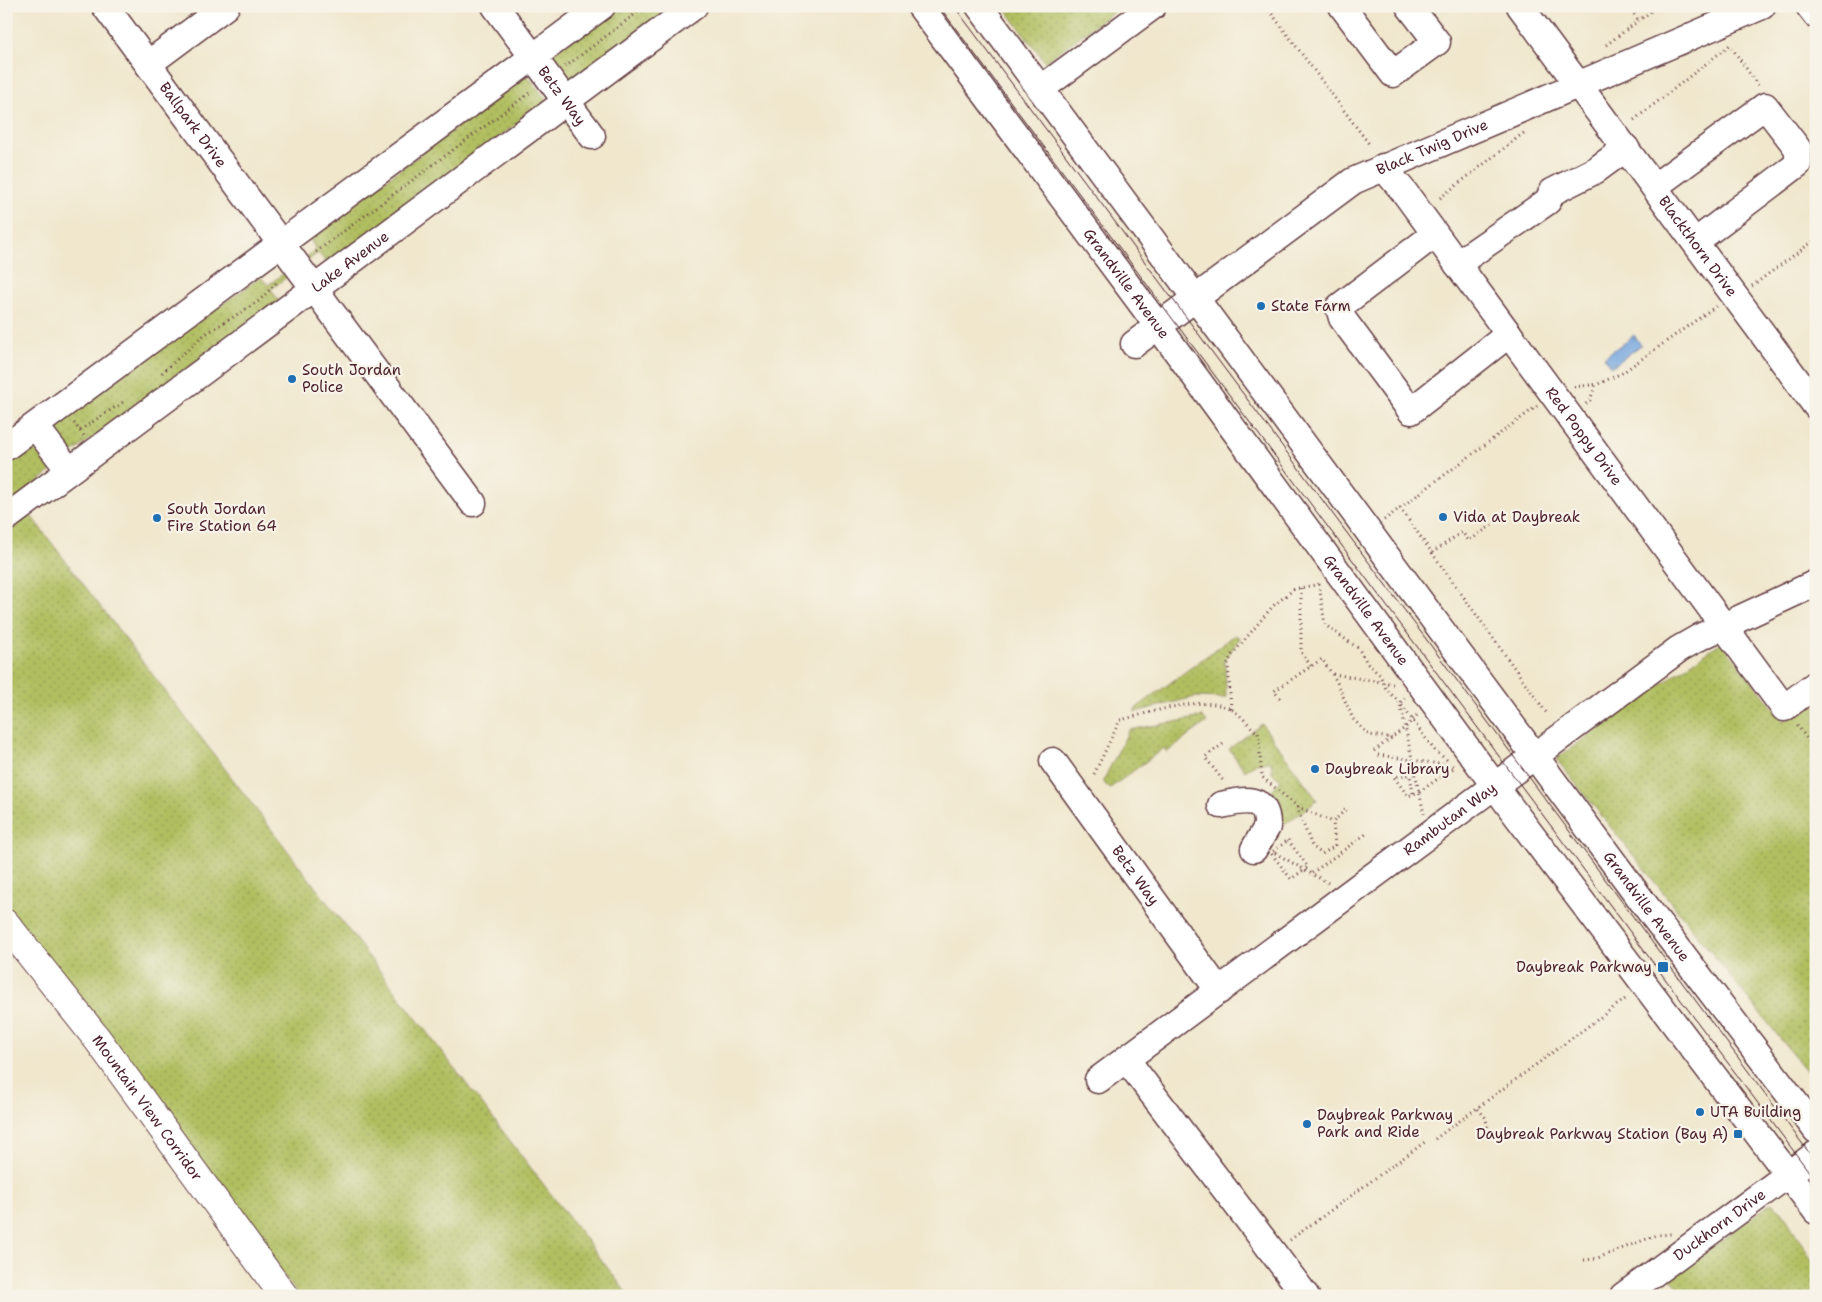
<svg xmlns="http://www.w3.org/2000/svg" width="1822" height="1302" viewBox="0 0 1822 1302" font-family="'Shantell Sans',sans-serif">
  <style>
    .grass { fill: url(#grass-dots); stroke: #7e6f46 }
    .water { fill: url(#water-ripples); stroke: #5f6285 }
    .lines { fill: none; stroke-linecap: round; stroke-linejoin: round }
    .minor-casing { stroke: #633d43; stroke-width: 29 }
    .highway-casing { stroke: #633d43; stroke-width: 30 }
    .path { stroke: #633d43; stroke-width: 3; stroke-dasharray: 1 4; stroke-linecap: butt }
    .minor { stroke: #fff; stroke-width: 26 }
    .highway { stroke: #fff; stroke-width: 28 }
    .tram { stroke: #4a1f2b; stroke-width: 1 }
    .poi-dot { fill: #1f6fb2; stroke: #f7f3e8; stroke-width: 2 }
    .labels { text-anchor: middle; dominant-baseline: central; stroke-width: 4.5; stroke-linejoin: round; paint-order: stroke }
    .street-label { font-size: 15px; fill: #4a1f2b; stroke: #f7f3e8 }
    .poi-label { font-size: 15px; fill: #4a1f2b; stroke: #f7f3e8; text-anchor: start }
  </style>
  <defs>
    <pattern id="grass-dots" width="8" height="8" patternUnits="userSpaceOnUse" patternTransform="scale(1.25)"><rect width="8" height="8" fill="#b1bf61"/><path d="M2 2h.1M6 6h.1" fill="none" stroke="#929b50" stroke-width="1.8" stroke-linecap="round"/></pattern>
    <pattern id="water-ripples" width="26" height="14" patternUnits="userSpaceOnUse" patternTransform="scale(1.25)"><rect width="26" height="14" fill="#74a6df"/><path d="M2 4q2-2 4 0t4 0M15 11q2-2 4 0t4 0" fill="none" stroke="#6187b5"/></pattern>
  </defs>
  <rect width="100%" height="100%" fill="#f7f3e8"/>
  <filter id="ink" filterUnits="userSpaceOnUse"><feTurbulence type="fractalNoise" baseFrequency=".02" numOctaves="2"/><feDisplacementMap in="SourceGraphic" scale="10" xChannelSelector="R" yChannelSelector="G"/><feConvolveMatrix kernelMatrix="1 2 1 2 8 2 1 2 1" color-interpolation-filters="sRGB"/></filter>
  <filter id="wash" filterUnits="userSpaceOnUse"><feTurbulence type="fractalNoise" baseFrequency=".0096" numOctaves="4" result="noise"/><feDisplacementMap in="SourceGraphic" scale="20" xChannelSelector="R" yChannelSelector="G"/><feGaussianBlur stdDeviation="1.12" result="paint"/><feColorMatrix in="noise" values="0 0 0 0 0 0 0 0 0 0 0 0 0 0 0 0 0 1.4 0 .05"/><feComposite in="paint" operator="in"/></filter>
  <g filter="url(#wash)">
    <rect width="100%" height="100%" fill="#f0e7cd"/>
    <g class="grass">
      <path d="M617,6H680L570,84L551,59L552,54Z"/>
      <path d="M1003,6H1121L1045,62Z"/>
      <path d="M527,75L547,101L329,265L318,253L271,289L279,302L72,453L53,428L56,422L261,277L268,285L316,250L309,237Z"/>
      <path d="M25,449C38,448 44,461 51,471L6,509V462Z"/>
      <path d="M28,512L629,1296H299L6,903V530Z"/>
      <path d="M1235,635L1240,638L1225,660L1226,698L1195,697L1135,712V709Z"/>
      <path d="M1721,642L1784,721L1816,705V1083L1556,759Z"/>
      <path d="M1203,717L1207,722L1167,752L1164,748L1109,789L1103,781L1129,730Z"/>
      <path d="M1262,724L1317,800L1284,825L1265,798L1281,780L1272,773L1271,762L1256,763L1245,771L1229,749Z"/>
      <path d="M1771,1203L1782,1211L1816,1267V1296H1674L1671,1292L1678,1287L1671,1278Z"/>
    </g>
    <path class="water" d="M1634,335L1641,345L1612,367L1604,357Z"/>
  </g>
  <g filter="url(#ink)">
    <g class="lines">
      <defs>
        <g id="minor">
          <path id="s1" d="M105,6L473,503"/>
          <path id="s2" d="M495,6L592,136"/>
          <path id="s3" d="M920,6L1158,326L1511,808L1816,1211"/>
          <path id="s4" d="M979,6L1654,917L1816,1130"/>
          <path d="M1342,6L1393,74L1437,42L1409,6"/>
          <path id="s5" d="M1520,6L1816,406"/>
          <path d="M1809,6L1816,15"/>
          <path d="M148,64L226,6"/>
          <path d="M1042,88L1153,6"/>
          <path id="s6" d="M1383,167L1405,193L1784,708L1816,684"/>
          <path d="M1654,187L1765,106L1798,149V164L1695,242"/>
          <path d="M1435,234L1339,307L1342,318L1411,411L1509,334"/>
          <path d="M1457,264L1548,201L1552,192L1596,170L1626,148"/>
          <path id="s7" d="M1134,344L1353,181L1762,6"/>
          <path d="M35,426L69,470"/>
          <path d="M6,447L602,6"/>
          <path id="s8" d="M6,518L694,6"/>
          <path id="s9" d="M1053,761L1219,991"/>
          <path d="M1221,805C1243,800 1268,794 1267,827L1254,849"/>
          <path d="M1126,1059L1306,1296"/>
          <path id="s10" d="M1098,1080L1679,649L1700,637L1816,583"/>
          <path id="s11" d="M1623,1296L1816,1154"/>
        </g>
        <g id="highway">
          <path id="s12" d="M6,924L98,1040L284,1296"/>
        </g>
      </defs>
      <use href="#minor" class="minor-casing"/>
      <use href="#highway" class="highway-casing"/>
      <g class="path">
        <path d="M1266,6L1369,144"/>
        <path d="M1628,6L1639,21"/>
        <path d="M1606,45L1658,6"/>
        <path d="M565,67L646,6"/>
        <path d="M1634,120L1730,45L1759,87"/>
        <path d="M1440,198L1525,132"/>
        <path d="M316,252L532,91"/>
        <path d="M1752,286L1816,239"/>
        <path d="M162,373L204,335L259,301L277,282"/>
        <path d="M1574,387L1598,384L1622,373L1716,306"/>
        <path d="M1586,404L1590,400L1596,384"/>
        <path d="M74,423L84,436"/>
        <path d="M80,430L123,402"/>
        <path d="M1400,508L1548,715"/>
        <path d="M1384,520L1537,406"/>
        <path d="M1432,553L1462,532L1469,541L1492,525"/>
        <path d="M1319,584L1325,625L1358,648L1368,664L1380,675L1386,689L1400,703L1435,751L1447,760"/>
        <path d="M1301,588V652L1311,666"/>
        <path d="M1333,674L1393,684"/>
        <path d="M1280,698L1274,691L1322,659L1336,680L1353,719L1369,735L1392,738"/>
        <path d="M1405,698L1400,703L1424,814"/>
        <path d="M1231,709L1228,664L1231,656L1273,606L1294,589L1320,584"/>
        <path d="M1797,725L1816,751"/>
        <path d="M1223,744L1205,757L1224,782"/>
        <path d="M1374,751L1406,727L1418,714"/>
        <path d="M1378,755L1454,766"/>
        <path d="M1094,774L1120,720C1151,713 1199,695 1229,708C1240,713 1249,726 1258,733L1262,777L1298,807L1333,822L1348,807"/>
        <path d="M1413,793L1410,775L1394,777L1408,796L1419,792L1455,767"/>
        <path d="M1298,807V811L1312,846L1322,854L1335,846L1333,822"/>
        <path d="M1288,840L1308,867L1291,879L1271,853Z"/>
        <path d="M1275,853L1328,883"/>
        <path d="M1312,873L1366,834"/>
        <path d="M1478,1109L1486,1118L1488,1131"/>
        <path d="M1435,1139L1628,997"/>
        <path d="M1290,1240L1425,1142"/>
        <path d="M1584,1260L1595,1259L1657,1235L1671,1234"/>
      </g>
      <use href="#minor" class="minor"/>
      <use href="#highway" class="highway"/>
      <g class="tram">
        <path d="M939,6L1816,1181"/>
        <path d="M954,6L1816,1162"/>
      </g>
    </g>
  </g>
  <g class="poi-dot">
    <circle cx="1261" cy="306" r="5"/>
    <circle cx="292" cy="379" r="5"/>
    <circle cx="1443" cy="517" r="5"/>
    <circle cx="157" cy="518" r="5"/>
    <circle cx="1315" cy="769" r="5"/>
    <rect x="1657" y="961" width="12" height="12" rx="2.5"/>
    <circle cx="1700" cy="1112" r="5"/>
    <circle cx="1307" cy="1124" r="5"/>
    <rect x="1733" y="1129" width="10" height="10" rx="2.5"/>
  </g>
  <g class="labels">
    <g class="street-label">
      <text stroke="none"><textPath href="#s2" startOffset="112">Betz Way</textPath></text>
      <text stroke="none"><textPath href="#s1" startOffset="148">Ballpark Drive</textPath></text>
      <text stroke="none"><textPath href="#s7" startOffset="359">Black Twig Drive</textPath></text>
      <text stroke="none"><textPath href="#s5" startOffset="299">Blackthorn Drive</textPath></text>
      <text stroke="none"><textPath href="#s8" startOffset="429">Lake Avenue</textPath></text>
      <text stroke="none"><textPath href="#s3" startOffset="346">Grandville Avenue</textPath></text>
      <text stroke="none"><textPath href="#s6" startOffset="336">Red Poppy Drive</textPath></text>
      <text stroke="none"><textPath href="#s3" startOffset="751">Grandville Avenue</textPath></text>
      <text stroke="none"><textPath href="#s10" startOffset="438">Rambutan Way</textPath></text>
      <text stroke="none"><textPath href="#s9" startOffset="141">Betz Way</textPath></text>
      <text stroke="none"><textPath href="#s4" startOffset="1121">Grandville Avenue</textPath></text>
      <text stroke="none"><textPath href="#s12" startOffset="232">Mountain View Corridor</textPath></text>
      <text stroke="none"><textPath href="#s11" startOffset="120">Duckhorn Drive</textPath></text>
    </g>
    <g class="poi-label">
      <text x="1271" y="306">State Farm</text>
      <text x="302" y="370">South Jordan<tspan x="302" dy="17">Police</tspan></text>
      <text x="167" y="509">South Jordan<tspan x="167" dy="17">Fire Station 64</tspan></text>
      <text x="1453" y="517">Vida at Daybreak</text>
      <text x="1325" y="769">Daybreak Library</text>
      <text x="1652" y="967" text-anchor="end">Daybreak Parkway</text>
      <text x="1710" y="1112">UTA Building</text>
      <text x="1317" y="1115">Daybreak Parkway<tspan x="1317" dy="17">Park and Ride</tspan></text>
      <text x="1728" y="1134" text-anchor="end">Daybreak Parkway Station (Bay A)</text>
    </g>
  </g>
  <rect width="1822" height="1302" fill="none" stroke="#f7f3e8" stroke-width="25"/>
</svg>
